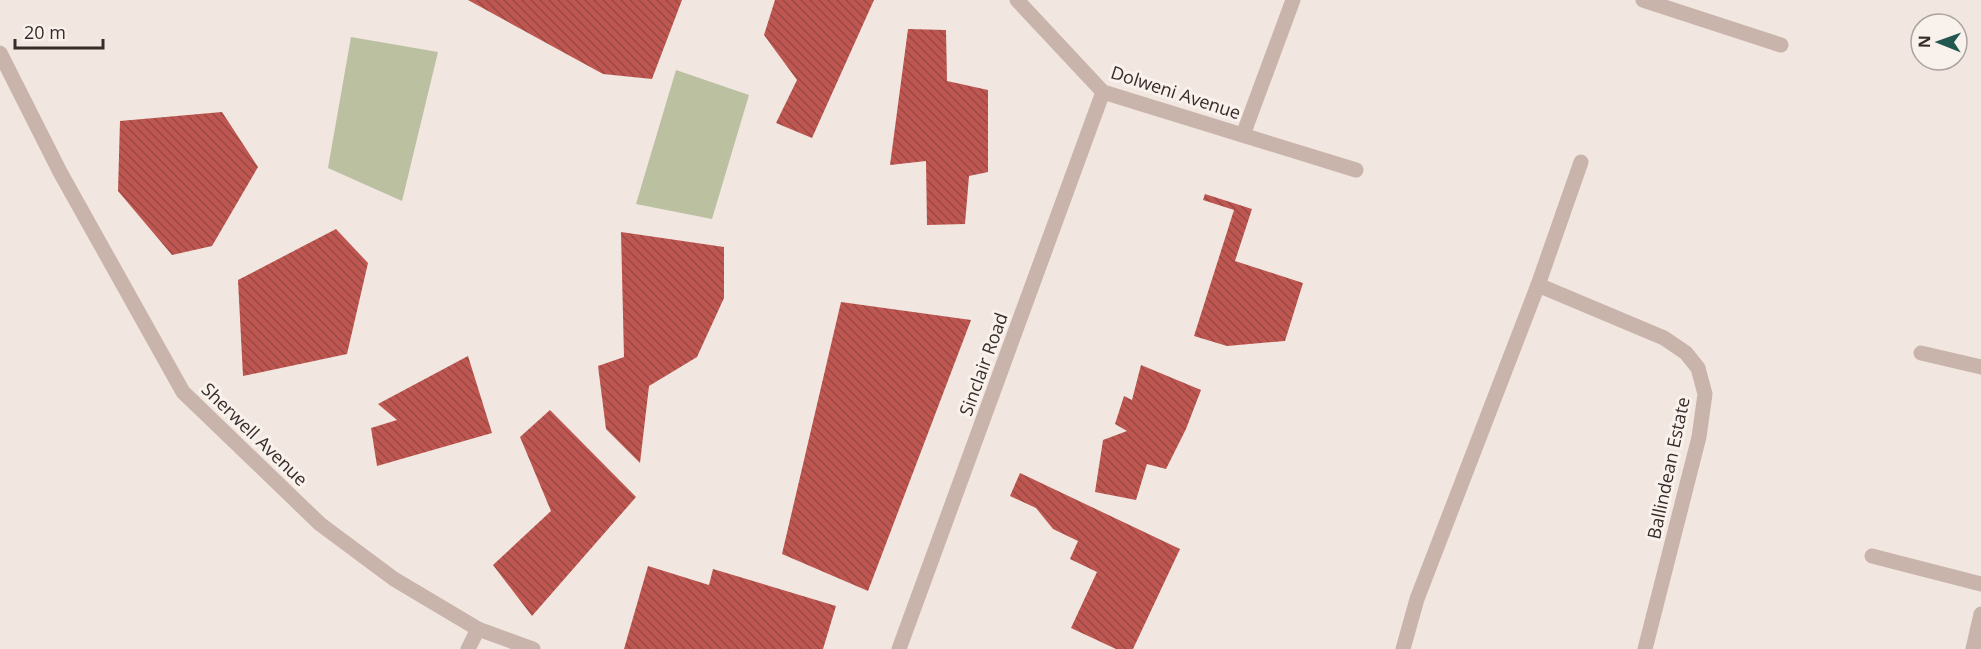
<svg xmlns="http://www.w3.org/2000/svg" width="1981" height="649" viewBox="0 0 1981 649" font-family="'Open Sans',sans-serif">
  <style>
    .green { fill: #bbc0a0 }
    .building { fill: url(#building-back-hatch) }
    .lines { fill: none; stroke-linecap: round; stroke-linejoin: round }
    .minor { stroke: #c9b4ac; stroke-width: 15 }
    .labels { text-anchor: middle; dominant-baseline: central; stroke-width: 6; stroke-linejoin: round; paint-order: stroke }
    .street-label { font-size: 18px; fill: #382c2b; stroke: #f9f1ec }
  </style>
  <defs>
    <pattern id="building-back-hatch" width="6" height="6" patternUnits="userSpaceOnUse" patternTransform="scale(1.5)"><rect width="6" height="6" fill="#be5751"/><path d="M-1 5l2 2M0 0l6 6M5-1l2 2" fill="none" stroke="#9b4843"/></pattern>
  </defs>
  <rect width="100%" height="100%" fill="#f1e6e0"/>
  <g class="green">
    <path d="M351,37L438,52L402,201L328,168Z"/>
    <path d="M676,70L749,95L712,219L636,204Z"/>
  </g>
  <g class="building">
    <path d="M468,0H682L652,79L603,74Z"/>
    <path d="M775,0H874L812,138L776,123L797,80L764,35Z"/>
    <path d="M908,29L946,30L947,81L988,90V172L969,176L965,224L927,225L926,161L890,165Z"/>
    <path d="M222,112L258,167L212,246L172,255L118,191L120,121Z"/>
    <path d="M1205,194L1252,209L1235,261L1303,283L1285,341L1227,346L1194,336L1234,210L1203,200Z"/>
    <path d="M336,229L368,263L347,354L243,376L238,280Z"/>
    <path d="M621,232L724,247V298L697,357L649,386L640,463L606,429L598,366L624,357Z"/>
    <path d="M841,302L971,320L868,591L782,554Z"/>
    <path d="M468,356L492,433L377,466L371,428L397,420L378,404Z"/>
    <path d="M1141,365L1201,390L1186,429L1166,469L1147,464L1136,500L1095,492L1103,440L1127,431L1115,424L1124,396L1132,400Z"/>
    <path d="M550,410L636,497L532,616L493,565L551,511L520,437Z"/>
    <path d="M1020,473L1180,549L1133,649H1116L1071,628L1097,572L1070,559L1078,541L1053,529L1036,508L1010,496Z"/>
    <path d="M648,566L709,585L713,569L836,606L823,649H624Z"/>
  </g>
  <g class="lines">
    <g class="minor">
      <path d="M1017,0L1103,92L1356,170"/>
      <path d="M1643,0L1781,45"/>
      <path d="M0,53L60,172L183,392L320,524L394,579L478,629L533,649"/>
      <path d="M1243,135L1293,0"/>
      <path d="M1538,285L1664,338L1686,353L1698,368L1705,394L1699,437L1645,649"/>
      <path d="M1921,353L1981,367"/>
      <path d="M1872,556L1981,584"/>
      <path d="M468,649L478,629"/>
      <path d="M899,649L1103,92"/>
      <path d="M1403,649L1417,599L1538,285L1581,162"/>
      <path d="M1973,649L1981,614"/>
    </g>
  </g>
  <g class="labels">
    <g class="street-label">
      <text transform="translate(1176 92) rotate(18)">Dolweni Avenue</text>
      <text transform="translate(983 364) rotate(-70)">Sinclair Road</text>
      <text transform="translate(255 434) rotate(44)">Sherwell Avenue</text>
      <text transform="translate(1668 468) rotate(-78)">Ballindean Estate</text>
    </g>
  </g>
  <g transform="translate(1939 42) rotate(271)"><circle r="28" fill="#f9f1ec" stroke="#aca29f" stroke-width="1.5"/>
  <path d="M0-4.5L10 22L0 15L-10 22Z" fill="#225750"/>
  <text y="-9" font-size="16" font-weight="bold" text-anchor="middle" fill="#382c2b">N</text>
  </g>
  <path d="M15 39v9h88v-9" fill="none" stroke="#382c2b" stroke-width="3"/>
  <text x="24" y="39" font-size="18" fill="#382c2b" stroke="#f9f1ec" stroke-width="4.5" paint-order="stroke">20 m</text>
</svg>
